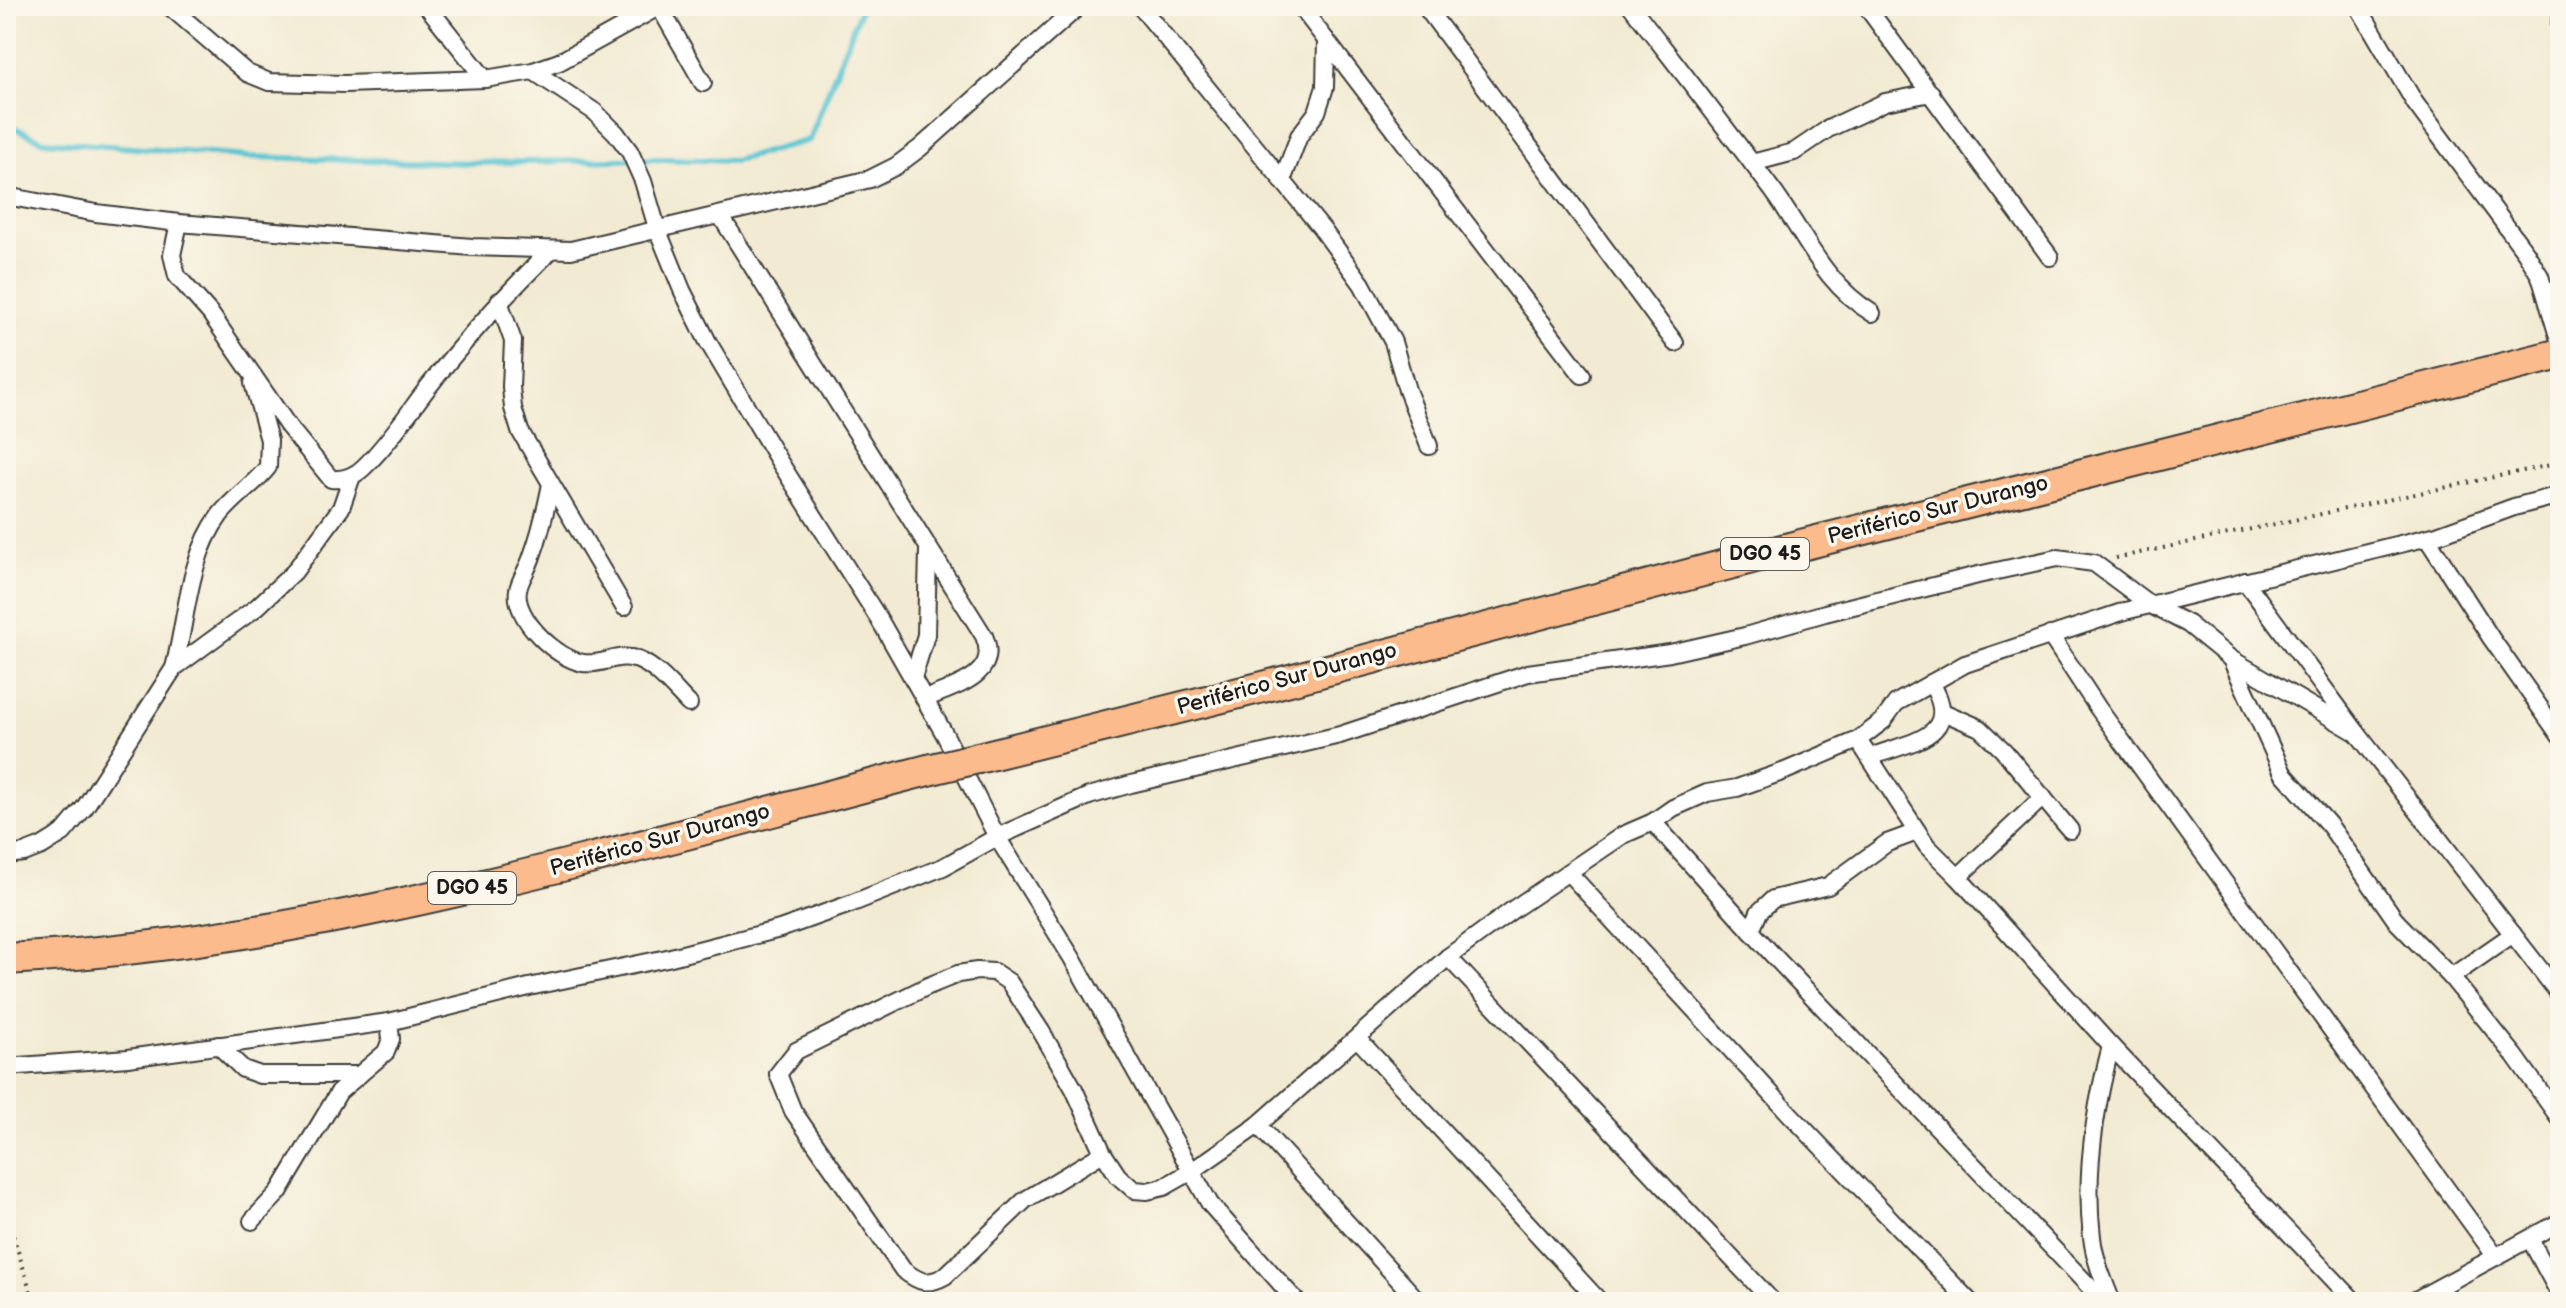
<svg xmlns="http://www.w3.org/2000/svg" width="2566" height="1308" viewBox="0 0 2566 1308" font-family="'Balsamiq Sans',sans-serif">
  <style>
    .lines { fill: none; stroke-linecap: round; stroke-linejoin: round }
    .stream { stroke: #58c4d2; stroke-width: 6 }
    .street-casing { stroke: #3c3b37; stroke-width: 20 }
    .highway-casing { stroke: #3c3b37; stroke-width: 34 }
    .path { stroke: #3c3b37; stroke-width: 4; stroke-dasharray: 2 6; stroke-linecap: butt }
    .street { stroke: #fff; stroke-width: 16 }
    .highway { stroke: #fbbb8c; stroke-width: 30 }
    .highway-bridge-casing { stroke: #3c3b37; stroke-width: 34; stroke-linecap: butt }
    .highway-bridge { stroke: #fbbb8c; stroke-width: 30 }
    .labels { text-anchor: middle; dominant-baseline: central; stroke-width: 7; stroke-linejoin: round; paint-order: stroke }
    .shield { fill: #fbf7ec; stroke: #5f5e5a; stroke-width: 2 }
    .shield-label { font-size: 20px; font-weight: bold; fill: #1c1c1c }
    .street-label { font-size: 22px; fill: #1c1c1c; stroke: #fbf7ec }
  </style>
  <rect width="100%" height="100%" fill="#fbf7ec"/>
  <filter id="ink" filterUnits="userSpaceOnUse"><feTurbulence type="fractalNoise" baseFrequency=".0125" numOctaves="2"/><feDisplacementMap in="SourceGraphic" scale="16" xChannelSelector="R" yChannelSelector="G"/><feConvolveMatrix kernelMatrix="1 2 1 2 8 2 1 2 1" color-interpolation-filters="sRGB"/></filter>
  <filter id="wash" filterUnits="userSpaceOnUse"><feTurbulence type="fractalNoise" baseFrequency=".006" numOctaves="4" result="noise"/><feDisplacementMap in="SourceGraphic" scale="32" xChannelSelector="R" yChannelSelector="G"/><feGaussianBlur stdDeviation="1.8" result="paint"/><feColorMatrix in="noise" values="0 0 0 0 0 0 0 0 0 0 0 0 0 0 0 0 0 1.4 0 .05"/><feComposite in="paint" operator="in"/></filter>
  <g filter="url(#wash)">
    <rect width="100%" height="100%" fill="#f2ead2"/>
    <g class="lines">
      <path class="stream" d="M6,124L44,141L249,157L474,163L659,159L734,161L809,140L862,6"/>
    </g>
  </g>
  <g filter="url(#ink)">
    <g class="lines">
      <defs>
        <g id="street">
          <path d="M169,6L247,73L269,82L345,84L485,79L533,71L559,62L660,6"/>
          <path d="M427,6L485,79"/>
          <path d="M659,6L703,83"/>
          <path d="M1140,6L1322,229L1362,284L1393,342L1407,390L1429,446"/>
          <path d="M1300,6L1582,375"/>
          <path d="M1425,6L1675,343"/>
          <path d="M1631,6C1679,68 1727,129 1773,191C1806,236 1823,283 1872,313"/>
          <path d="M1866,6L2050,257"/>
          <path d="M2358,6L2415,103L2526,253L2540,276L2560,343"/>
          <path d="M2560,21V56"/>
          <path d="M533,71L595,112L616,133L630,152L643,181L658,231L682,290L708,342L779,461L879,619L945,735L997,837L1072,958L1210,1204L1297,1302"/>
          <path d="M1752,163L1794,152L1828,129L1885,102L1931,93"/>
          <path d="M1282,181L1299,136L1317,112L1325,87L1326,40"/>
          <path d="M6,196L96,213L179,223L472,247L571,250L870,179L896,166L920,148L1079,6"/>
          <path d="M720,215L984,636C1001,676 954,686 925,699"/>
          <path d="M179,223L172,255L177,276L210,313L288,426L331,479C344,480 355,476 364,467C389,443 408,413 429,386C467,337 507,293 551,250"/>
          <path d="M499,301L513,341L511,387L513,408L520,431L624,607"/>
          <path d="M551,484C546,509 541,532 532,556C529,567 520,579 518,590C513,618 557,659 583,663C602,666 619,652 638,660C658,668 674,689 689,704"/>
          <path d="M2427,538L2491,638L2560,736"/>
          <path d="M2245,581L2357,733L2560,995"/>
          <path d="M2050,635L2098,708L2496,1257"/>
          <path d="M2231,659L2283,773L2330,826L2397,922L2451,977L2515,1056L2560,1119"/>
          <path d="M174,668C187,618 188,558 220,515C234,497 254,485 268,467L269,440L253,383"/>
          <path d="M913,678L926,635L928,551"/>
          <path d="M1943,712L1980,728L2005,752L2070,830"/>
          <path d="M1858,740L1927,846L1958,877L2111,1046L2355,1302"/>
          <path d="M1870,757C1908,742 1965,738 1931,683"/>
          <path d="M1653,822L1771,953L2104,1302"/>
          <path d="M6,855L24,853L42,846L63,833L85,807L174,668L257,607L294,572L341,508L352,476"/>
          <path d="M1568,872L1789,1113L1970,1302"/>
          <path d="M1958,877L2043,797"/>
          <path d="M1751,931L1759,912L1773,899L1828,886L1887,843L1917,832"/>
          <path d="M1448,957L1773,1302"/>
          <path d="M2451,977L2513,934"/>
          <path d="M1358,1039L1600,1302"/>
          <path d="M218,1045L243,1069L260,1075H359"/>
          <path d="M2111,1046C2095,1107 2084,1173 2092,1237C2094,1258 2104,1282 2112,1302"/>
          <path d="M6,1067L128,1058L389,1022L529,987L667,958L780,929L850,904L943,867L997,837L1089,796L1131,784L1340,735L1528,673L1670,653L1745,636L1825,613L1978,575L2057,558L2094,563L2149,604L2188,624L2231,659L2357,733"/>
          <path d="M1258,1125L1419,1302"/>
          <path d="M1103,1153L1025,1200L945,1276C927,1286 919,1282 903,1270L793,1111L778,1074L796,1051L928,986L958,974L977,971L994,972L1009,982L1041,1031L1074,1089L1103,1153L1118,1176L1134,1190L1147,1191L1164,1187L1192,1171L1258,1125L1448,957L1515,908L1623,835L1653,822L1673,808L1707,793L1737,788L1785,771L1858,740L1883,721L1896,703L1965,664L2125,611L2437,535L2514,507L2560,495"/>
          <path d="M252,1221L279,1192L339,1092L386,1052L391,1039L389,1022"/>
          <path d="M2530,1239L2560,1295"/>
          <path d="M2412,1302L2560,1222"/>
        </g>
        <g id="highway">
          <path d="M978,758L1267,686L1801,545L2560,354"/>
          <path d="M6,959C321,943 625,848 928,770"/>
        </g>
      </defs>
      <use href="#street" class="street-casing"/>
      <use href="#highway" class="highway-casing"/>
      <g class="path">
        <path d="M2116,558L2560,463"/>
        <path d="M6,1213L34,1302"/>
      </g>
      <use href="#street" class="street"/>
      <use href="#highway" class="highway"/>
      <defs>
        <path id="highway-bridge" d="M928,770L978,758"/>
      </defs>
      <use href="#highway-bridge" class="highway-bridge-casing"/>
      <use href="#highway-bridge" class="highway-bridge"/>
    </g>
  </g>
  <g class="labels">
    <g class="shield">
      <rect x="1721" y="538" width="88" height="32" rx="6"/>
      <rect x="428" y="872" width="88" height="32" rx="6"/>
    </g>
    <g class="shield-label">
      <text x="1765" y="554">DGO 45</text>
      <text x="472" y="888">DGO 45</text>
    </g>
    <g class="street-label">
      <text transform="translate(1938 510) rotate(-14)">Periférico Sur Durango</text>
      <text transform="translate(1287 679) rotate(-15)">Periférico Sur Durango</text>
      <text transform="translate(660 840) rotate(-15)">Periférico Sur Durango</text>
    </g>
  </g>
  <rect width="2566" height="1308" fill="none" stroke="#fbf7ec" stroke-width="32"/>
</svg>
